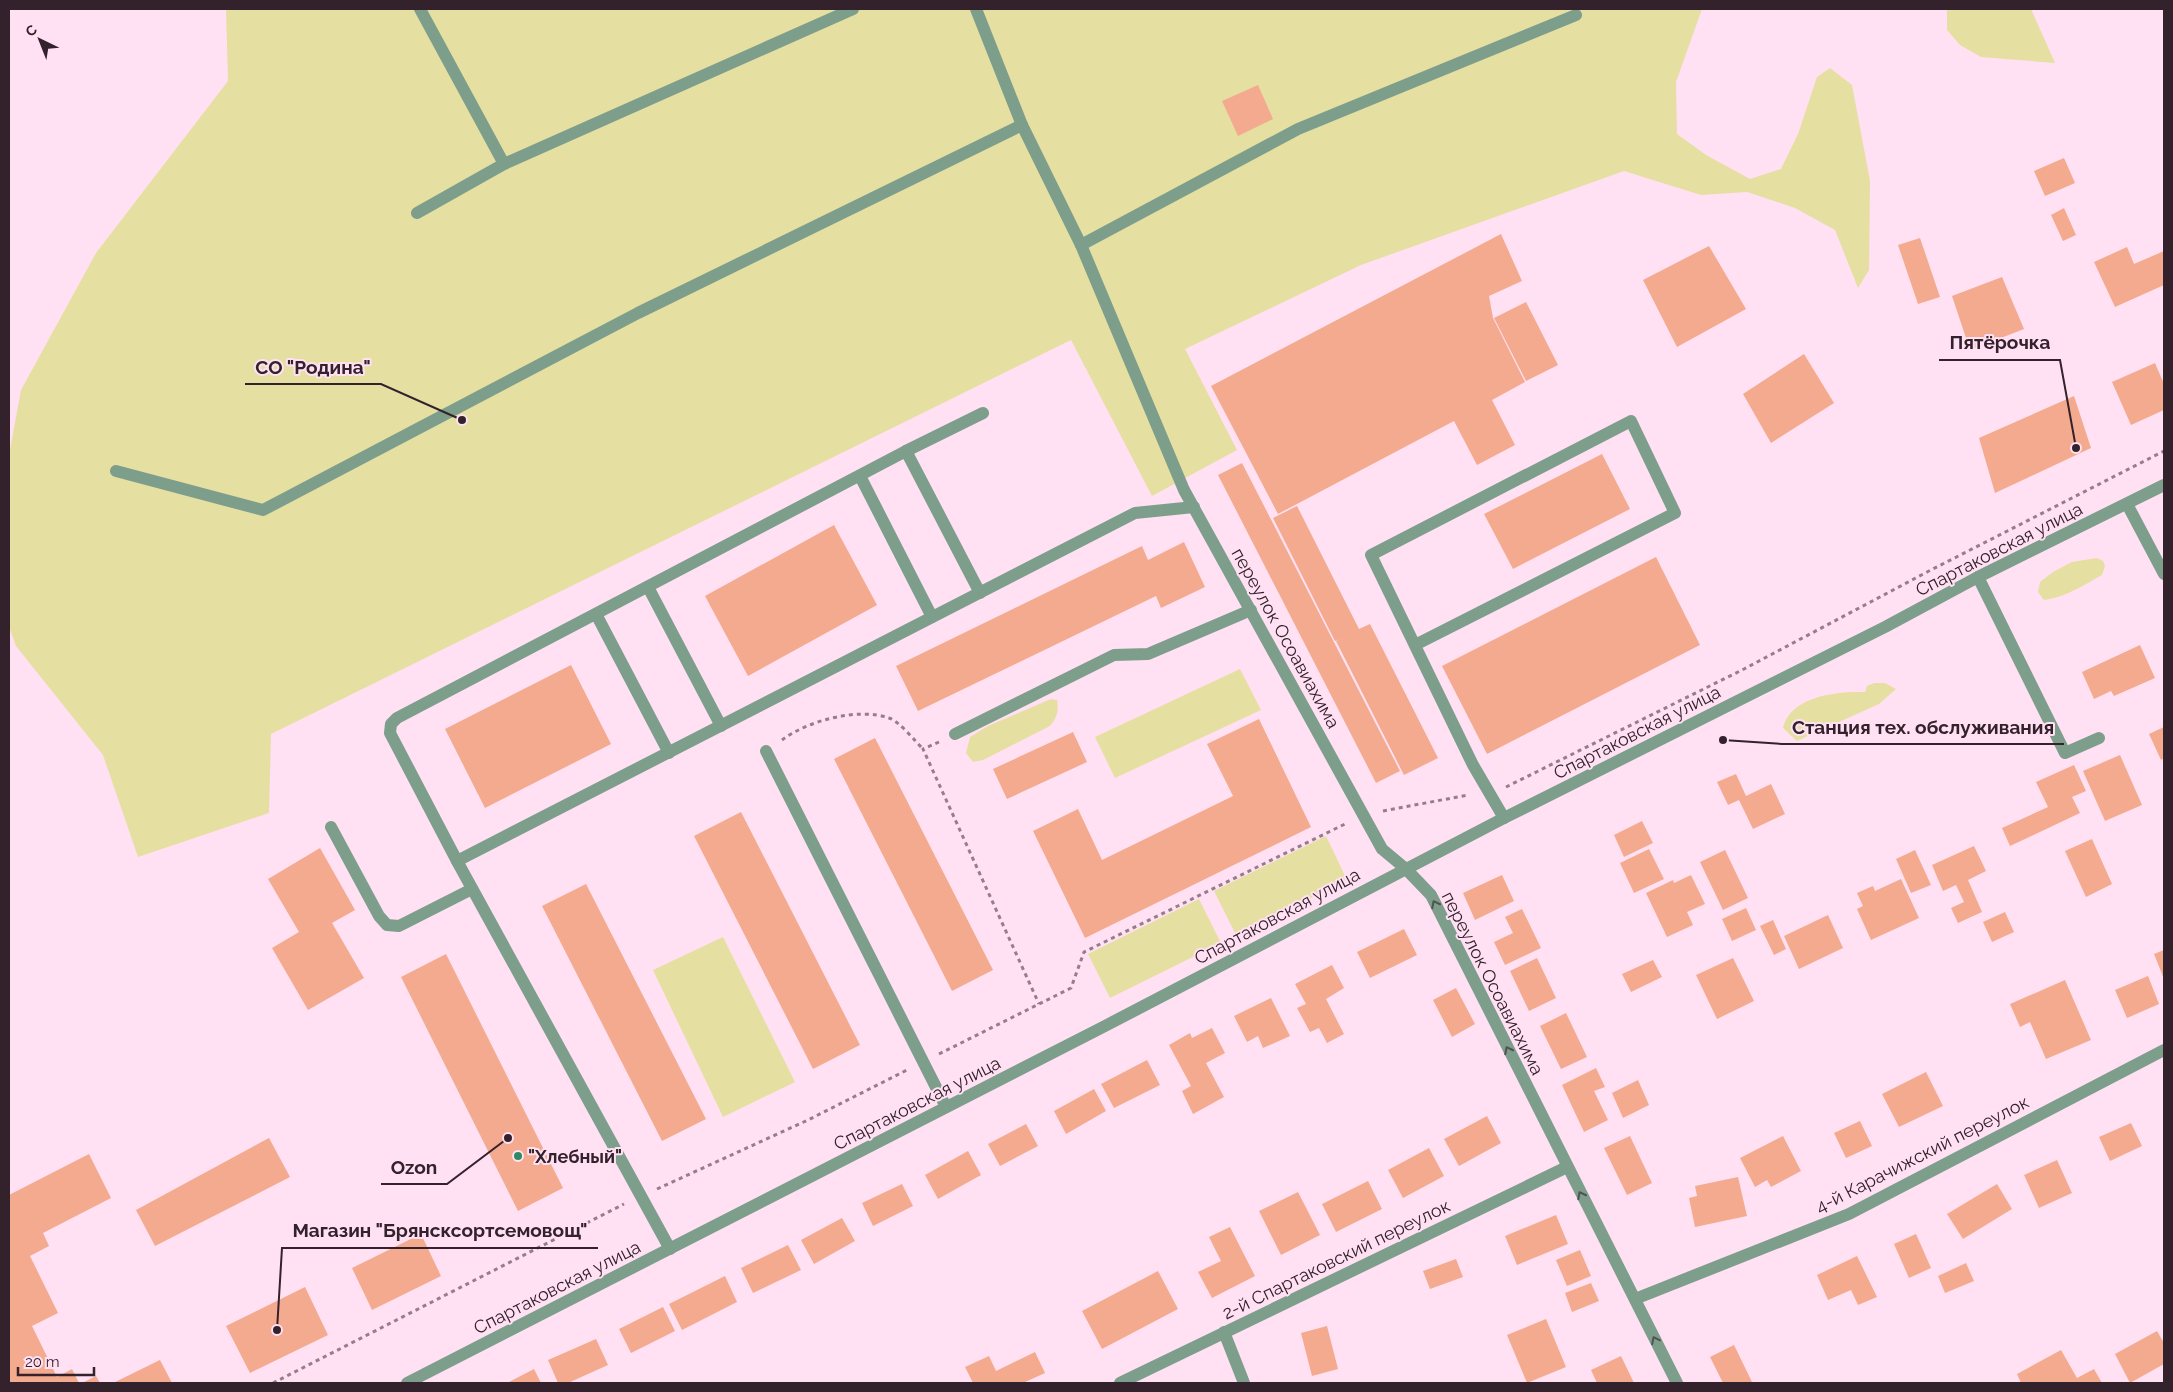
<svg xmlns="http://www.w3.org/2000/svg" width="2173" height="1392" viewBox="0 0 2173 1392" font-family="Raleway,sans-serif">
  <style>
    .green { fill: #e6dfa2 }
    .building { fill: #f4aa8e }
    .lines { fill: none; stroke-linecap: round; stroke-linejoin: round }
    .path { stroke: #957e8c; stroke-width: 3; stroke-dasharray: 4 4; stroke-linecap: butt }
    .minor { stroke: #7e9e8c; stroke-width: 12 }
    .oneway { stroke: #515352 }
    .poi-dot { fill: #2c8b63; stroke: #ffe1f3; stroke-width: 2 }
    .labels { text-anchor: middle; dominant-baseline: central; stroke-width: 4; stroke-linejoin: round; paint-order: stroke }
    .street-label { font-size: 18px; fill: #33212c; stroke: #ffe1f3 }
    .poi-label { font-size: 18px; font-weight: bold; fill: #33212c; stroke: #ffe1f3; text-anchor: start }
    .leader { fill: none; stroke: #33212c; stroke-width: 2 }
    .callout-dot { fill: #33212c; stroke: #ffe1f3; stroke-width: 2 }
    .callout-label { font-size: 19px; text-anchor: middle; font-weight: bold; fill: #33212c; stroke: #ffe1f3; stroke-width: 4; stroke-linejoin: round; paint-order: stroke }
  </style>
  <rect width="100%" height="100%" fill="#ffe1f3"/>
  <g class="green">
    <path d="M226,9H1702L1676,82L1677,134L1706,155L1750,179L1781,169L1798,134L1817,77L1830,68L1852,85L1870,181L1869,270L1858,288L1835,230L1795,208L1747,192L1701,195L1624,171L1361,265L1185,349L1237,450L1152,496L1071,340L271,734L269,813L138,857L103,755L16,646L9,627V455L21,390L96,253L228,81Z"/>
    <path d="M1947,9H2031L2055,63L1981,57L1960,45L1947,30Z"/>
    <path d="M2097,558L2103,561L2105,566L2102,575C2082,586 2066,597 2044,600L2038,592L2040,582L2053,572L2072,562Z"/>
    <path d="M1240,669L1261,710L1115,778L1095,737Z"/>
    <path d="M1874,683H1885L1896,689L1879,704L1797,741L1783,728C1790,696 1838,691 1865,692L1867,686Z"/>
    <path d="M1051,699L1057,700C1059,711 1057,717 1050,726L983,760L973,762L966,753L970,737L988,726Z"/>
    <path d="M1326,836L1347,880L1236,935L1214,891Z"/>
    <path d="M1199,899L1221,943L1110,998L1088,954Z"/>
    <path d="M723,937L795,1082L723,1117L653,970Z"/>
  </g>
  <g class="building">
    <path d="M1258,85L1273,119L1238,136L1222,101Z"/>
    <path d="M2064,158L2075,183L2045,196L2034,171Z"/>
    <path d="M2064,208L2076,235L2063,241L2051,215Z"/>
    <path d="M1501,234L1522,281L1489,296L1493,318L1525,382L1492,400L1515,445L1477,465L1454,421L1278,514L1211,386Z"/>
    <path d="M1920,238L1940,297L1918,304L1898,245Z"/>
    <path d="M1709,246L1746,309L1677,347L1643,280Z"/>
    <path d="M2127,247L2134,264L2164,251V285L2115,307L2094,262Z"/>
    <path d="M2002,277L2024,329L1970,350L1952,296Z"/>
    <path d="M1526,302L1558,365L1526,381L1494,318Z"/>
    <path d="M1804,354L1834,403L1771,443L1743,394Z"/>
    <path d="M2155,363L2164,384V410L2131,425L2112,382Z"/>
    <path d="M2074,396L2091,448L1995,493L1979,438Z"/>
    <path d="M1602,454L1630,509L1513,569L1484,514Z"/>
    <path d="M1242,463L1400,771L1376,783L1218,475Z"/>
    <path d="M1297,506L1359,629L1370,624L1438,758L1404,775L1336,641L1341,639L1335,641L1273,518Z"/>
    <path d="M834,525L877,605L748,676L705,596Z"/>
    <path d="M1184,542L1205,587L1161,608L1156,596L918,711L896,666L1142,546L1148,560Z"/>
    <path d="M1656,557L1700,645L1487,754L1442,666Z"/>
    <path d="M2140,645L2155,678L2114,696L2111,691L2094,699L2082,672Z"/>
    <path d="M571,665L611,744L485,808L445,729Z"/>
    <path d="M1259,719L1311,827L1085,938L1033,831L1078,809L1102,860L1233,796L1207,744Z"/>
    <path d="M2164,727V758L2161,760L2149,734Z"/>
    <path d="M1073,732L1087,762L1007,799L993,769Z"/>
    <path d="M875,738L993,970L952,991L834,759Z"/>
    <path d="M2120,755L2142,805L2105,821L2083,771Z"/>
    <path d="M2074,765L2086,791L2072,797L2080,813L2010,846L2002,828L2048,807L2036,782Z"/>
    <path d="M1736,774L1746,796L1771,784L1785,814L1753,829L1739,800L1728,805L1717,782Z"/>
    <path d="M741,812L860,1045L813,1069L694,836Z"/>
    <path d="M1642,821L1653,843L1624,857L1614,835Z"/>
    <path d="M2092,839L2112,884L2086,897L2065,851Z"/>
    <path d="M1974,846L1986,871L1968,880L1982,912L1958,923L1951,908L1964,902L1956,885L1943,891L1932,865Z"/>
    <path d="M320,848L355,910L332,923L364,978L308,1010L272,948L299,932L268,879Z"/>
    <path d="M1649,849L1664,879L1634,893L1620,863Z"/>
    <path d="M1725,850L1748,898L1723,910L1700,862Z"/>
    <path d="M1915,850L1931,885L1911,893L1896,859Z"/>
    <path d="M1502,875L1514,901L1475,920L1463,893Z"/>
    <path d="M1691,875L1705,904L1687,912L1693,925L1667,937L1646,893L1673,880L1674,883Z"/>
    <path d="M1901,879L1919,918L1871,940L1857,909L1863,906L1857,893L1873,886L1875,891Z"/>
    <path d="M586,884L706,1119L662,1141L542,906Z"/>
    <path d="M1746,908L1756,930L1732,941L1722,919Z"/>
    <path d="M1522,909L1541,948L1505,965L1494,942L1513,933L1505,917Z"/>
    <path d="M2005,912L2014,932L1992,942L1983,922Z"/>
    <path d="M1828,915L1843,948L1799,969L1784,936Z"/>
    <path d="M1773,920L1786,949L1774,955L1760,926Z"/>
    <path d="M1404,929L1417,955L1370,978L1357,952Z"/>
    <path d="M2164,950V979L2154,954Z"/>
    <path d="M446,954L563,1188L518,1211L401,977Z"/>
    <path d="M1537,958L1556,998L1529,1011L1510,971Z"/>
    <path d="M1733,958L1754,1001L1717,1019L1696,975Z"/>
    <path d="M1653,960L1662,977L1631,992L1622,974Z"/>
    <path d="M1332,965L1344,988L1326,999L1344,1034L1327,1043L1319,1028L1310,1032L1297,1008L1306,1004L1295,984Z"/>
    <path d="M2148,976L2159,1004L2127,1018L2115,990Z"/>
    <path d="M2065,980L2091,1040L2046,1059L2030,1022L2020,1027L2010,1004Z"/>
    <path d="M1456,988L1475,1024L1452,1037L1433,1000Z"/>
    <path d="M1271,998L1290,1036L1263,1048L1258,1036L1247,1042L1234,1016Z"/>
    <path d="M1566,1013L1587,1057L1561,1069L1540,1026Z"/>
    <path d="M1212,1028L1225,1053L1206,1063L1224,1097L1193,1114L1182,1091L1191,1086L1169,1045L1190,1033L1192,1038Z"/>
    <path d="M1147,1060L1160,1085L1114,1108L1101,1084Z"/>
    <path d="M1596,1068L1605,1087L1594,1091L1608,1120L1584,1132L1562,1085Z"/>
    <path d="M1926,1072L1943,1106L1899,1127L1882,1094Z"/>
    <path d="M1638,1080L1649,1105L1623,1118L1612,1093Z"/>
    <path d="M1094,1089L1106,1111L1066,1134L1054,1111Z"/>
    <path d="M1487,1116L1501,1143L1459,1166L1444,1139Z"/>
    <path d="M1860,1121L1872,1146L1846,1158L1834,1133Z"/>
    <path d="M2131,1123L2142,1146L2110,1161L2099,1137Z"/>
    <path d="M1026,1124L1038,1146L1000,1166L988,1144Z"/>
    <path d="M1630,1136L1652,1183L1627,1195L1604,1148Z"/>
    <path d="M1783,1136L1801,1171L1771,1187L1767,1180L1755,1187L1740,1158Z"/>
    <path d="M269,1138L290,1177L155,1246L136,1210Z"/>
    <path d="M1429,1148L1444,1176L1403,1198L1388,1170Z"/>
    <path d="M968,1151L981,1175L938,1199L925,1175Z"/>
    <path d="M89,1154L111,1198L43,1233L49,1246L30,1256L58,1313L32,1326L57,1377L72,1369L79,1383H9V1195Z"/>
    <path d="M2057,1160L2072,1193L2039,1208L2024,1175Z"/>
    <path d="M1738,1177L1747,1216L1695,1227L1689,1198L1697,1196L1695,1186Z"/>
    <path d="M1368,1181L1382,1209L1336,1232L1322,1204Z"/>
    <path d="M902,1184L913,1206L873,1226L862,1203Z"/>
    <path d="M1997,1184L2012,1209L1963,1239L1947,1214Z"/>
    <path d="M1298,1192L1320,1235L1281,1255L1259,1211Z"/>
    <path d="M1556,1215L1568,1244L1517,1265L1505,1236Z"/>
    <path d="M842,1218L855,1241L814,1264L801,1240Z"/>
    <path d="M1230,1227L1255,1276L1212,1298L1198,1272L1221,1261L1209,1237Z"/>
    <path d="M421,1234L441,1276L372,1310L352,1268Z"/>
    <path d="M1916,1234L1931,1268L1909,1278L1894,1244Z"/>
    <path d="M788,1245L801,1270L753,1293L741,1268Z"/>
    <path d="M1580,1250L1591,1276L1567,1286L1556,1260Z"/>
    <path d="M1857,1256L1877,1297L1858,1305L1851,1290L1828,1300L1817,1275Z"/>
    <path d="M1456,1259L1463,1277L1430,1289L1423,1271Z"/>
    <path d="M1966,1263L1974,1281L1945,1293L1938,1276Z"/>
    <path d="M1158,1271L1178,1309L1102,1349L1082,1311Z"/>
    <path d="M725,1276L737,1302L682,1330L669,1304Z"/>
    <path d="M1591,1283L1599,1301L1572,1312L1565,1293Z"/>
    <path d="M305,1287L328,1335L250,1373L226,1326Z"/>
    <path d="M663,1307L675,1331L631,1353L619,1329Z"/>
    <path d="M1546,1319L1566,1367L1527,1383L1507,1335Z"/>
    <path d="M1327,1326L1338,1369L1312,1376L1301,1333Z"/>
    <path d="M2157,1331L2164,1343V1364L2130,1383L2115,1354Z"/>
    <path d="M596,1339L608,1365L568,1383H558L548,1360Z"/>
    <path d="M1734,1345L1752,1382L1750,1383H1723L1710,1357Z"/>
    <path d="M2061,1350L2077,1378L2094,1369L2102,1383H2021L2017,1374Z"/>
    <path d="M1035,1352L1045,1373L1023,1383H973L965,1367L989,1356L996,1371Z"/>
    <path d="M1621,1356L1634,1383H1597L1591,1370Z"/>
    <path d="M160,1360L172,1383H113Z"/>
    <path d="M534,1369L541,1383H507Z"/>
    <path d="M96,1376L100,1383H82Z"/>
  </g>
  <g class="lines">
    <g class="path">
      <path d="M782,740C807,721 858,707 889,718C899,721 915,741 923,749"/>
      <path d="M939,742L923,749L1039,1004"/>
      <path d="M1506,787L1744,669L1927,572L2164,451"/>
      <path d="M1383,811L1468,795"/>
      <path d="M939,1054L1071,988L1084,952L1347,823"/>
      <path d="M657,1189L808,1120L907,1070"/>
      <path d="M273,1383L624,1204"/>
    </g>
    <g class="minor">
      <path d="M420,9L504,164"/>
      <path d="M976,9L1022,125L1081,245L1184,490L1382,849L1406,869L1431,895L1677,1383"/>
      <path d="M417,213L504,164L853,9"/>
      <path d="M1081,245L1298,129L1576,15"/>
      <path d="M906,451L983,413"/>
      <path d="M116,471L263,510L638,313L1022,125"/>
      <path d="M860,476L932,617"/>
      <path d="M2127,504L2164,574"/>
      <path d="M1978,577L2065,753L2099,738"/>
      <path d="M648,587L721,726"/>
      <path d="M596,614L669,753"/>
      <path d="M1415,645L1675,513L1631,421L1371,555L1473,765L1504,818"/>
      <path d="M955,734L1114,655L1148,654L1251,610"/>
      <path d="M766,751L946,1107"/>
      <path d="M331,827L379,916L387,925L399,926L472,889"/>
      <path d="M457,861L1135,513L1194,507"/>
      <path d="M670,1249L457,861L390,733L391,724L397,718L906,451L980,593"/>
      <path d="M1635,1299L1849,1214L2164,1050"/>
      <path d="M1224,1332L1244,1383"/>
      <path d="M407,1383L1105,1026L1504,818L1885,627L1978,577L2164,485"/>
      <path d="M1120,1383L1567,1167"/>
    </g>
  </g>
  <defs><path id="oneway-chevron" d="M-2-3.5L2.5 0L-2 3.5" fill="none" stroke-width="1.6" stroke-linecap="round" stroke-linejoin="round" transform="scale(1.25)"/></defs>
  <g class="oneway">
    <use href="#oneway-chevron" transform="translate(1435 904) rotate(-117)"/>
    <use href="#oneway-chevron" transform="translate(1508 1050) rotate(-117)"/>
    <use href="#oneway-chevron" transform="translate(1581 1195) rotate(-117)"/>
    <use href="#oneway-chevron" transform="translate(1655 1340) rotate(-116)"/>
  </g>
  <circle class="poi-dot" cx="518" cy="1156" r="5"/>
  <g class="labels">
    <g class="street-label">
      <text transform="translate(1999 549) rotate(-27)">Спартаковская улица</text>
      <text transform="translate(1286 638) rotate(61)">переулок Осоавиахима</text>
      <text transform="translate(1637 732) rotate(-27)">Спартаковская улица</text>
      <text transform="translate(1277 916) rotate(-28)">Спартаковская улица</text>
      <text transform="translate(1493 983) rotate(63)">переулок Осоавиахима</text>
      <text transform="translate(917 1103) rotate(-27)">Спартаковская улица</text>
      <text transform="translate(1922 1154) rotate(-27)">4-й Карачижский переулок</text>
      <text transform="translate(1336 1259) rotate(-26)">2-й Спартаковский переулок</text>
      <text transform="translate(557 1287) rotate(-27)">Спартаковская улица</text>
    </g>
    <g class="poi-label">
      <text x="528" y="1156">"Хлебный"</text>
    </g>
  </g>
  <path class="leader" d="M2076 448L2060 360H1939M462 420L381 384H245M1723 740L1782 744H2064M508 1138L447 1184H381M277 1330L282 1248H598"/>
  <g class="callout-dot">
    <circle cx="2076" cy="448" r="5"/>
    <circle cx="462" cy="420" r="5"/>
    <circle cx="1723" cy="740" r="5"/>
    <circle cx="508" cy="1138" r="5"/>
    <circle cx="277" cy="1330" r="5"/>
  </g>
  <g class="callout-label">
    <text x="2000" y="349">Пятёрочка</text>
    <text x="313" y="374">СО "Родина"</text>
    <text x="1923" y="734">Станция тех. обслуживания</text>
    <text x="414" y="1174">Ozon</text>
    <text x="440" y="1237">Магазин "Брянсксортсемовощ"</text>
  </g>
  <rect width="2173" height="1392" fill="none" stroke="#33212c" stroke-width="20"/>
  <g transform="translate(40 40) rotate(317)" stroke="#ffe1f3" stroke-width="4" paint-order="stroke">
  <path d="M0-4L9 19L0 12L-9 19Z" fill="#33212c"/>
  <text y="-8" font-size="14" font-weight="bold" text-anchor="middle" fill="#33212c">С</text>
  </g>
  <path d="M18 1367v8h76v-8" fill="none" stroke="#33212c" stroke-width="2.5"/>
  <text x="25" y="1367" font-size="15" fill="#33212c" stroke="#ffe1f3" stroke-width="4" paint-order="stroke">20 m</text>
</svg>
